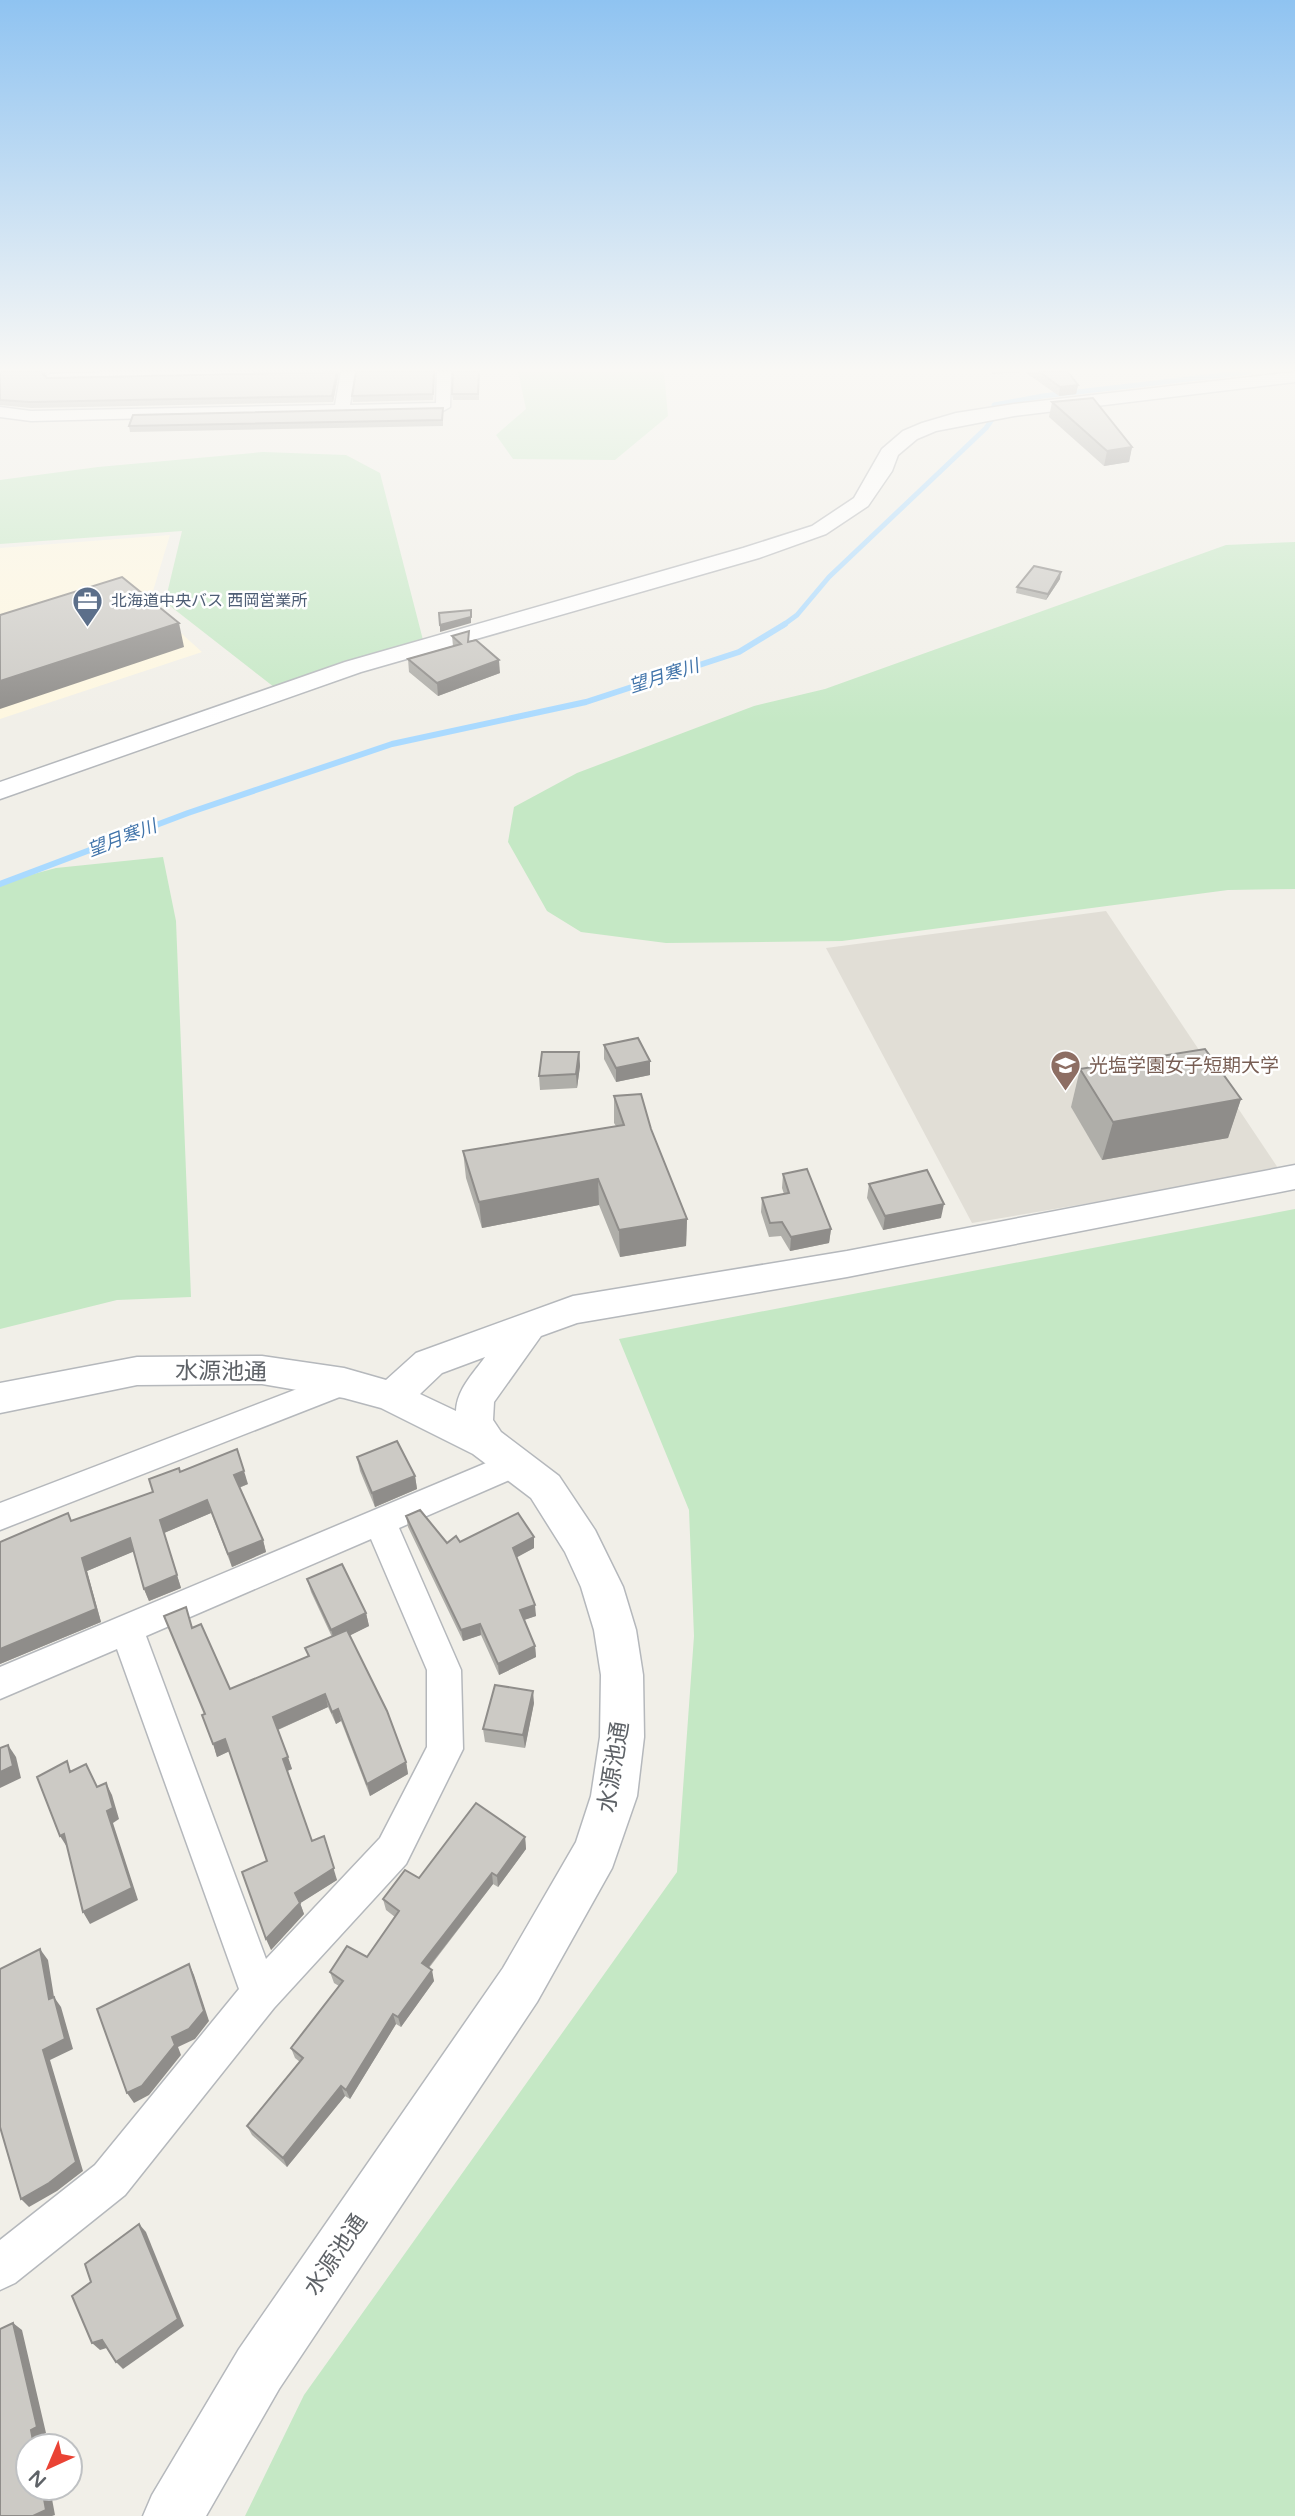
<svg xmlns="http://www.w3.org/2000/svg" width="1295" height="2516" viewBox="0 0 1295 2516" font-family="'Varela Round','Noto Sans JP',sans-serif">
  <style>
    .commercial { fill: #fef7e0 }
    .education { fill: #e1ded6 }
    .green { fill: #c5e8c5 }
    .lines { fill: none; stroke-linecap: round; stroke-linejoin: round }
    .stream-far1 { stroke: #aadaff; stroke-width: 5 }
    .stream { stroke: #aadaff; stroke-width: 6 }
    .minor-casing { stroke: #b5b8bc; stroke-width: 3 }
    .tertiary-casing { stroke: #b5b8bc; stroke-width: 3 }
    .minor { fill: #fff; fill-rule: evenodd }
    .tertiary { fill: #fff; fill-rule: evenodd }
    .wall { fill: #afaea9 }
    .shaded-wall { fill: #8f8d8a }
    .building { fill: #cccac5; stroke: #8f8d8a; stroke-width: 2 }
    .labels { text-anchor: middle; dominant-baseline: central; stroke-width: 5; stroke-linejoin: round; paint-order: stroke }
    .far-service-label { font-size: 16px; fill: #4e5e75; stroke: #fff; text-anchor: start }
    .far-water-label { font-size: 18px; font-style: italic; fill: #4174aa; stroke: #fff }
    .education-label { font-size: 19px; fill: #785e54; stroke: #fff; text-anchor: start }
    .near-street-label { font-size: 23px; fill: #5f6368; stroke: #fff }
  </style>
  <rect width="100%" height="100%" fill="#f1efe8"/>
  <path class="commercial" d="M170,535L149,604L202,652L0,719V548Z"/>
  <path class="education" d="M1106,911L1280,1171L972,1223L826,948Z"/>
  <g class="green">
    <path d="M518,372H664L668,416L615,460L513,459L496,435L526,409Z"/>
    <path d="M263,452L346,455L380,473L423,640L274,687L165,602L182,531L0,544V480L98,467Z"/>
    <path d="M1295,542V889L1228,890L842,941L666,943L581,932L547,911L508,842L514,807L577,773L754,706L825,689L1226,545Z"/>
    <path d="M163,857L176,921L191,1297L117,1300L0,1329V883L56,868Z"/>
    <path d="M1295,1209V2516H245L304,2395L677,1872L694,1636L689,1510L619,1339Z"/>
  </g>
  <g class="lines">
    <path class="stream-far1" d="M782,626L797,615L829,577L986,428L993,418L994,405L1043,396L1249,372"/>
    <path class="stream" d="M0,884L188,813L392,744L586,702L739,652L785,624"/>
    <defs>
      <g id="minor">
        <path d="M108,372H330L323,376L50,382L43,378L50,374Z"/>
        <path d="M341,372H355L350,405L436,403L437,372H451L450,407L443,411L31,421L0,417V407L31,411L335,405Z"/>
        <path d="M344,1371L355,1375L359,1383L355,1391L0,1530V1503Z"/>
        <path d="M517,1450L528,1454L533,1463L528,1472L399,1528L461,1670L463,1749L406,1864L274,2008L125,2195L15,2283L0,2290V2240L95,2165L239,1989L117,1649L0,1699V1667ZM371,1539L427,1670V1747L380,1838L266,1959L146,1636Z"/>
      </g>
      <g id="tertiary">
        <path d="M1295,372V382L1014,416L936,431L917,439L898,455L892,471L868,506L826,534L759,558L361,672L0,799V782L345,662L743,548L812,526L854,498L882,449L903,431L922,423L956,413L1014,404Z"/>
        <path d="M1295,1165V1189L847,1277L577,1323L541,1336L494,1402L493,1420L501,1432L559,1476L595,1530L623,1587L636,1630L643,1675L644,1737L637,1796L612,1868L537,2002L279,2389L206,2516H143L152,2495L239,2349L503,1968L576,1842L591,1796L600,1737L601,1675L594,1630L581,1587L565,1552L531,1498L473,1454L381,1408L344,1398L262,1384L137,1385L0,1413V1383L137,1357L262,1356L344,1368L386,1380L416,1353L573,1296L847,1251ZM485,1357C473,1374 457,1389 456,1411L420,1394L442,1373Z"/>
      </g>
    </defs>
    <use href="#minor" class="minor-casing"/>
    <use href="#tertiary" class="tertiary-casing"/>
    <use href="#minor" class="minor"/>
    <use href="#tertiary" class="tertiary"/>
  </g>
  <g class="wall">
    <path d="M0,372H48L44,375L47,378L339,372L333,402L31,408L0,405Z"/>
    <path d="M356,372H435L433,400L353,402L352,396Z"/>
    <path d="M479,372V400H453L452,394Z"/>
    <path d="M991,372H1022L992,374Z"/>
    <path d="M1025,372H1068L1078,385L1076,394L1059,396Z"/>
    <path d="M1052,402L1132,447L1129,462L1104,466L1049,417Z"/>
    <path d="M443,414V426L130,432L129,426Z"/>
    <path d="M1060,579L1046,600L1016,593L1017,587Z"/>
    <path d="M452,636L469,642L500,673L438,696L409,672L408,659L453,646Z"/>
    <path d="M604,1045L650,1075L616,1082L604,1059Z"/>
    <path d="M579,1052L580,1066L577,1088L540,1090L539,1076Z"/>
    <path d="M1080,1069L1241,1099L1228,1138L1102,1160L1071,1107Z"/>
    <path d="M614,1096L651,1129L687,1219L686,1246L620,1257L599,1205L482,1228L466,1178L463,1151L616,1126L614,1123Z"/>
    <path d="M783,1174L831,1229L829,1243L790,1251L781,1236L769,1237L761,1212L762,1198L784,1194L782,1188Z"/>
    <path d="M869,1184L941,1218L883,1230L867,1198Z"/>
    <path d="M357,1457L415,1476L417,1489L375,1507L360,1471Z"/>
    <path d="M180,1472L248,1484L239,1488L263,1540L266,1552L232,1567L211,1513L164,1533L181,1588L149,1601L144,1589L134,1551L87,1571L101,1622L0,1664V1542L71,1521L153,1492Z"/>
    <path d="M406,1516L447,1543L534,1537V1548L516,1557L536,1616L524,1620L535,1646L536,1657L499,1675L481,1635L463,1641L408,1527Z"/>
    <path d="M307,1579L366,1613L369,1626L350,1635L406,1762L408,1774L370,1796L341,1721L336,1724L328,1707L278,1730L292,1769L287,1771L312,1841L337,1880L300,1903L304,1914L271,1950L267,1861L229,1751L217,1757L205,1714L193,1628L230,1689L308,1656L305,1648L332,1637L311,1592Z"/>
    <path d="M534,1703L525,1748L485,1742L483,1729Z"/>
    <path d="M525,1837L526,1849L498,1887L493,1884L429,1968L434,1981L401,2027L396,2024L350,2099L345,2096L287,2167L252,2135L247,2126L300,2062L295,2058L291,2048L339,1986L334,1983L330,1972L367,1957L395,1917L386,1910L383,1899L419,1878Z"/>
  </g>
  <g class="shaded-wall">
    <path d="M337,372H339L333,402L332,396Z"/>
    <path d="M1078,385L1076,394L1059,396L1060,387Z"/>
    <path d="M1132,447L1129,462L1104,466L1107,451Z"/>
    <path d="M1061,572L1060,579L1046,600L1048,594Z"/>
    <path d="M471,610V623L440,632V625Z"/>
    <path d="M179,623L184,647L0,709V681Z"/>
    <path d="M499,660L500,673L438,696L437,683Z"/>
    <path d="M579,1052L580,1066L577,1088L576,1074Z"/>
    <path d="M650,1061V1075L616,1082V1068Z"/>
    <path d="M1241,1099L1228,1138L1102,1160L1113,1122Z"/>
    <path d="M598,1179L599,1205L482,1228L479,1202Z"/>
    <path d="M944,1204L941,1218L883,1230L885,1216Z"/>
    <path d="M687,1219L686,1246L620,1257L619,1230Z"/>
    <path d="M831,1229L829,1243L790,1251L791,1237Z"/>
    <path d="M244,1471L248,1484L238,1488L234,1475Z"/>
    <path d="M415,1476L417,1489L375,1507L372,1493Z"/>
    <path d="M207,1500L211,1513L164,1533L181,1588L149,1601L144,1589L160,1520Z"/>
    <path d="M534,1537V1548L514,1559L513,1548Z"/>
    <path d="M130,1538L135,1551L87,1571L101,1622L0,1664V1649L82,1558Z"/>
    <path d="M263,1540L266,1552L232,1567L228,1554Z"/>
    <path d="M535,1605L536,1616L521,1621L520,1610Z"/>
    <path d="M366,1613L369,1626L335,1643L331,1630Z"/>
    <path d="M480,1624L481,1635L463,1641L461,1630Z"/>
    <path d="M535,1646L536,1657L499,1675L498,1664Z"/>
    <path d="M533,1691L534,1703L525,1748L523,1735Z"/>
    <path d="M325,1694L328,1707L277,1730L273,1717Z"/>
    <path d="M338,1709L341,1721L336,1724L332,1712Z"/>
    <path d="M225,1739L230,1751L217,1757L213,1744Z"/>
    <path d="M8,1745L16,1757L21,1778L0,1788V1772Z"/>
    <path d="M288,1757L292,1769L287,1771L283,1759Z"/>
    <path d="M406,1762L408,1774L370,1796L367,1784Z"/>
    <path d="M106,1783L112,1795L119,1819L113,1823L138,1900L90,1924L83,1912L107,1811Z"/>
    <path d="M64,1834L67,1847L60,1836Z"/>
    <path d="M324,1836L337,1880L299,1904L295,1893Z"/>
    <path d="M525,1837L526,1849L498,1887L497,1876Z"/>
    <path d="M492,1873L493,1884L424,1973L422,1963Z"/>
    <path d="M300,1903L304,1914L271,1950L266,1939Z"/>
    <path d="M40,1949L48,1960L54,1997L61,2007L73,2049L50,2060L83,2171L57,2191L29,2207L21,2199L43,2050L49,1999Z"/>
    <path d="M189,1964L194,1975L209,2021L195,2039L178,2047L181,2055L149,2095L134,2103L127,2093L172,2037Z"/>
    <path d="M432,1970L434,1981L401,2027L398,2017Z"/>
    <path d="M393,2014L396,2024L350,2099L346,2090Z"/>
    <path d="M341,2086L345,2096L287,2167L283,2158Z"/>
    <path d="M139,2224L146,2232L184,2326L123,2369L116,2362Z"/>
    <path d="M13,2323L22,2330L46,2433L40,2436L42,2446H34Z"/>
    <path d="M102,2340L110,2347L100,2350L92,2343Z"/>
    <path d="M42,2488H50L55,2515L52,2516H33Z"/>
  </g>
  <g class="building">
    <path d="M0,372H41L47,378L337,372L332,396L30,402L0,400Z"/>
    <path d="M356,372H434L433,394L352,396Z"/>
    <path d="M453,372H479L478,394H452Z"/>
    <path d="M1040,372H1068L1078,385L1060,387Z"/>
    <path d="M1093,398L1132,447L1107,451L1052,402Z"/>
    <path d="M443,408L442,420L129,426L133,415Z"/>
    <path d="M1034,566L1061,572L1048,594L1017,587Z"/>
    <path d="M122,577L179,623L0,681V615Z"/>
    <path d="M471,610V617L440,625L439,613Z"/>
    <path d="M469,631L468,642L476,640L499,660L437,683L408,659L461,644L452,636Z"/>
    <path d="M638,1038L650,1061L616,1068L604,1045Z"/>
    <path d="M1205,1049L1241,1099L1113,1122L1080,1069Z"/>
    <path d="M542,1052H579L576,1074L539,1076Z"/>
    <path d="M641,1094L651,1129L687,1219L619,1230L598,1179L479,1202L463,1151L624,1125L614,1096Z"/>
    <path d="M807,1169L831,1229L791,1237L782,1222L770,1223L762,1198L789,1193L783,1174Z"/>
    <path d="M927,1170L944,1204L885,1216L869,1184Z"/>
    <path d="M397,1441L415,1476L372,1493L357,1457Z"/>
    <path d="M237,1449L244,1471L234,1475L263,1540L228,1554L207,1500L160,1520L177,1575L144,1589L130,1538L82,1558L96,1609L0,1649V1542L68,1513L71,1521L153,1492L149,1479L179,1468L180,1472Z"/>
    <path d="M420,1510L447,1543L456,1536L460,1542L518,1513L534,1537L513,1548L535,1605L520,1610L535,1646L498,1664L480,1624L461,1630L406,1516Z"/>
    <path d="M342,1564L366,1613L331,1630L307,1579Z"/>
    <path d="M186,1607L192,1628L201,1624L230,1689L309,1656L305,1648L347,1630L387,1711L406,1762L367,1784L338,1709L332,1712L325,1694L273,1717L288,1757L283,1759L312,1841L324,1836L334,1868L295,1893L300,1903L266,1939L242,1872L267,1861L225,1739L213,1744L202,1715L205,1714L164,1616Z"/>
    <path d="M495,1685L533,1691L523,1735L483,1729Z"/>
    <path d="M8,1745L13,1766L0,1772V1748Z"/>
    <path d="M67,1761L70,1772L86,1764L97,1787L106,1783L113,1808L107,1811L132,1888L83,1912L64,1834L60,1836L37,1777Z"/>
    <path d="M476,1803L525,1837L497,1876L492,1873L422,1963L432,1970L398,2017L393,2014L346,2090L341,2086L283,2158L247,2126L303,2058L291,2048L343,1981L330,1972L347,1946L367,1957L399,1911L383,1899L405,1870L419,1878Z"/>
    <path d="M40,1949L49,1999L54,1997L65,2039L43,2050L76,2162L49,2183L21,2199L0,2127V1969Z"/>
    <path d="M189,1964L204,2011L189,2029L172,2037L175,2045L142,2086L127,2093L97,2009Z"/>
    <path d="M139,2224L178,2319L116,2362L102,2340L92,2343L72,2296L91,2282L85,2264Z"/>
    <path d="M13,2323L37,2427L31,2430L34,2446H28V2488H42L46,2510L33,2516H0V2329Z"/>
  </g>
  <linearGradient id="sky" x2="0" y2="1"><stop stop-color="#8fc3f1"/><stop offset="0.51" stop-color="#f9f8f5"/><stop offset="1" stop-color="#f9f8f5" stop-opacity="0"/></linearGradient>
  <rect width="1295" height="725" fill="url(#sky)"/>
  <defs>
    <symbol id="office-pin" viewBox="-11 -11 22 30"><path d="M0 17L-7.5 6A9.5 9.5 0 1 1 7.5 6Z" fill="#5c6f8a" stroke="#fff"/><path d="M-6-3h4V-5.5h4V-3h4V5H-6ZM-1-4.5V-3h2v-1.5ZM-6 0V1H6V0Z" fill="#fff"/></symbol>
    <symbol id="university-pin" viewBox="-11 -11 22 30"><path d="M0 17L-7.5 6A9.5 9.5 0 1 1 7.5 6Z" fill="#8d6e63" stroke="#fff"/><path d="M0-5L7-2L0 1L-7-2ZM-4 1L0 2.5L4 1V4Q0 6-4 4Z" fill="#fff"/></symbol>
  </defs>
  <g fill-rule="evenodd">
    <use href="#office-pin" x="70" y="584" width="35" height="47"/>
    <use href="#university-pin" x="1048" y="1048" width="35" height="47"/>
  </g>
  <g class="labels">
    <g class="far-service-label">
      <text x="111" y="601">北海道中央バス 西岡営業所</text>
    </g>
    <g class="far-water-label">
      <text transform="translate(664 676) rotate(-18)">望月寒川</text>
      <text transform="translate(122 838) rotate(-21)">望月寒川</text>
    </g>
    <g class="education-label">
      <text x="1089" y="1066">光塩学園女子短期大学</text>
    </g>
    <g class="near-street-label">
      <text transform="translate(221 1372) rotate(1)">水源池通</text>
      <text transform="translate(614 1767) rotate(-81)">水源池通</text>
      <text transform="translate(336 2255) rotate(-56)">水源池通</text>
    </g>
  </g>
  <g transform="translate(49 2467) rotate(224)"><circle r="33" fill="#ffffff" stroke="#bfc1c3" stroke-width="2"/>
  <path d="M0-5L12 26L0 18L-12 26Z" fill="#ea4335"/>
  <text y="-10" font-size="19" font-weight="bold" text-anchor="middle" fill="#5f6368">N</text>
  </g>
</svg>
